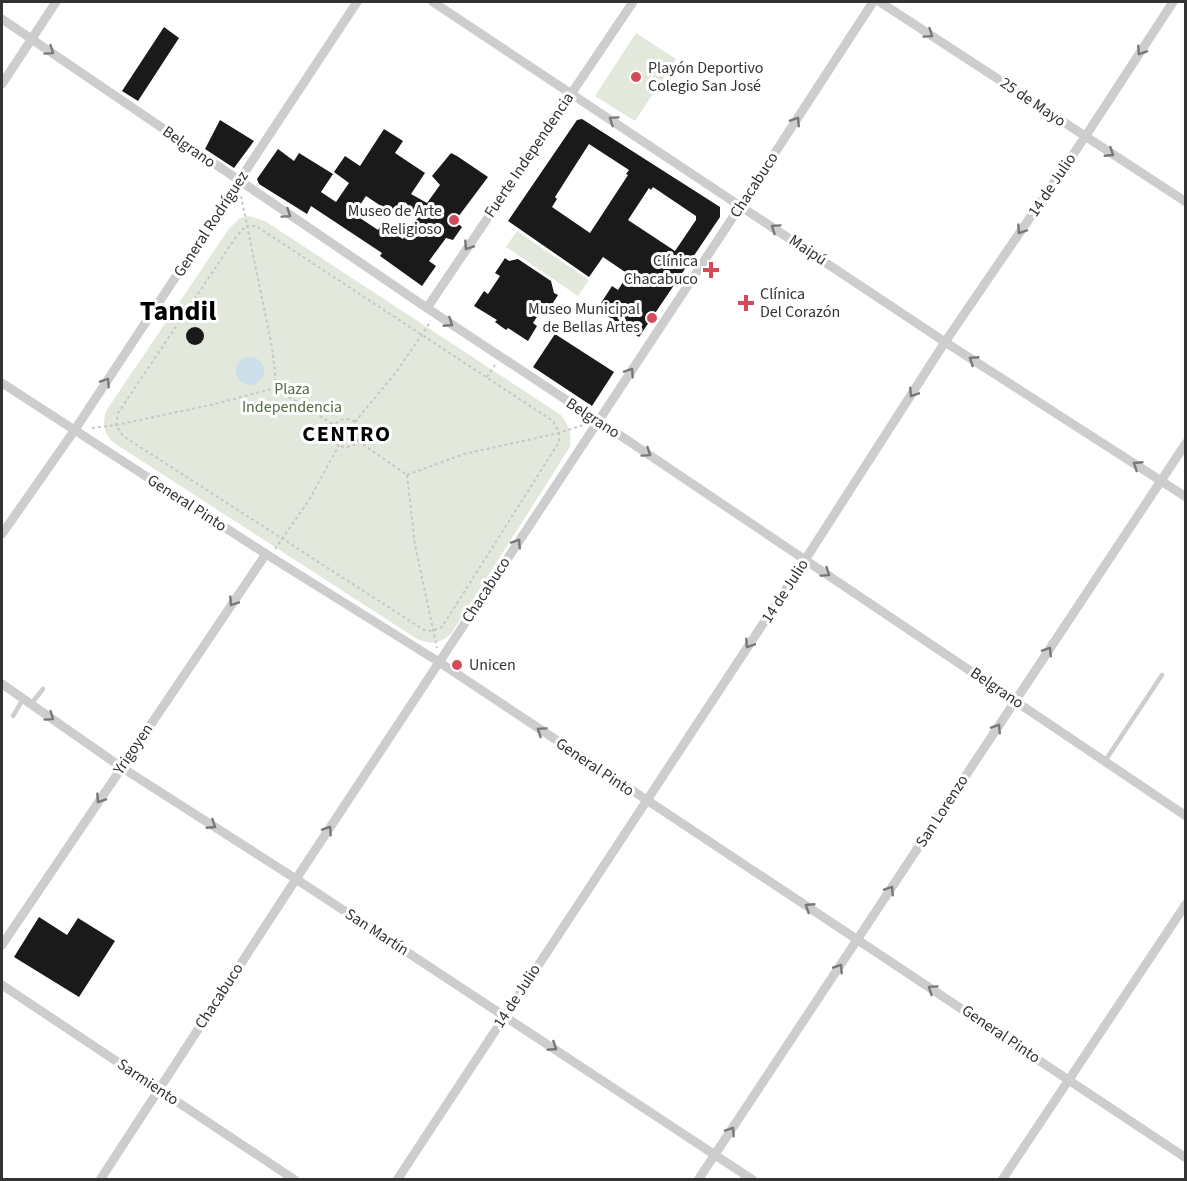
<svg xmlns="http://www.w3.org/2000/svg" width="1187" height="1181" viewBox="0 0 1187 1181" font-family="'Source Sans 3',sans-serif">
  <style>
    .green { fill: #e3e8dd }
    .water { fill: #ccdee7 }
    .building { fill: #1a1a1a; fill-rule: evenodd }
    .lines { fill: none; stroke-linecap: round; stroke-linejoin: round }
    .path { stroke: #c7c7c7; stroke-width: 2; stroke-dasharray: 3 3; stroke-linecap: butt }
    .lane { stroke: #cdcdcd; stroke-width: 4.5 }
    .street { stroke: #cdcdcd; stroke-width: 9 }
    .oneway { stroke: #787878 }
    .poi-dot { fill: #d54a58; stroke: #fff; stroke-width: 2 }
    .labels { text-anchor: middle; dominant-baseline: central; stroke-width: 6; stroke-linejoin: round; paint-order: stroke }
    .poi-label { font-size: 16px; fill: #333; stroke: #fff; text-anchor: start }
    .street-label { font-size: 16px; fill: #333; stroke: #fff }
    .park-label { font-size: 16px; fill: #576b44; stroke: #fff }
    .district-label { font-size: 22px; font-weight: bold; letter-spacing: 1.5px; fill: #000; stroke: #fff }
    .town-label { font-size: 28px; font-weight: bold; fill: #000; stroke: #fff }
  </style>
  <rect width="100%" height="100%" fill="#fff"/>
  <g class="green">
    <path d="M636,33L676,59L635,121L595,96Z"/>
    <path d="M248,216L265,221L561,415C569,426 572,434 570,447L451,634C440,644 430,645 417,639L114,443C104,434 102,424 106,411L228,230L240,218Z"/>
    <path d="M517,231L589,280L578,296L506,247Z"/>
  </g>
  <circle class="water" cx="250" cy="371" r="14"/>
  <g class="building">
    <path d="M164,27L179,38L138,101L122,91Z"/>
    <path d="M582,119L720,207V217L639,337L600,311L604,305L601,303L612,286L618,290L628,274L603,257L589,277L508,221L577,120ZM589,144L629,170L626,174L628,175L590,233L552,207L557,199L555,197ZM653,187L696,216V220L675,251L628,220L649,188L651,190Z"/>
    <path d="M220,120L254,141L234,168L205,149Z"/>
    <path d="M384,129L403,141L395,153L425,173L411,194L427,203L440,185L432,176L451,153L457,156L488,177L455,221L462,227L453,240L446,238L429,261L436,266L422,286L380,256L382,253L311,206L307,214L259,184L257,179L278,149L294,161L299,153L333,174L321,192L336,202L349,183L334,172L345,156L360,166ZM366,196L396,216L405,202L419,216L403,239L381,225L378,230L354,214Z"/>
    <path d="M505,258L509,261L518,259L551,281L554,293L558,295L549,309L544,306L533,323L537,326L528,341L508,328L506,330L495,322L497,320L474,306L484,291L488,294L500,276L495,273Z"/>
    <circle cx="195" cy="336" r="9"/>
    <path d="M555,334L614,372L592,406L533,367Z"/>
    <path d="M39,917L67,935L78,918L115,941L79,997L14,957Z"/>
  </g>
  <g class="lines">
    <g class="path">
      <path d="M241,196L272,347L275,373V388"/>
      <path d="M246,226H256L553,421L559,433V442L442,627L432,631L424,630L123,436L116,425L118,413L236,237Z"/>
      <path d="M487,377L495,365"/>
      <circle cx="346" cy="433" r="14"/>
      <path d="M355,422L397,371L431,321"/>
      <path d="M92,428L116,425L215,404L275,388L334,425"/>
      <path d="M358,441L407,475"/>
      <path d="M407,475L464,454L559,433L583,425"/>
      <path d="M407,475L415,545L437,648"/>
      <path d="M275,549L309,500L339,445"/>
    </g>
    <g class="lane">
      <path d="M31,704L43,689"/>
      <path d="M13,716L23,699"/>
      <path d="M1105,761L1162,675"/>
    </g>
    <g class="street">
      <path d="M433,2L945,342L1186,497"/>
      <path d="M880,2L1186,202"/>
      <path d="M2,19L427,308L627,440L1186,816"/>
      <path d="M2,84L56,2"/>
      <path d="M427,308L633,2"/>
      <path d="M2,383L266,554L439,662L1186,1158"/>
      <path d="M2,534L74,431L357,2"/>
      <path d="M2,684L121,767L296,879L753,1180"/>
      <path d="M2,945L266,554"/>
      <path d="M2,985L295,1180"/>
      <path d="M100,1180L296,879L741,205L873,2"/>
      <path d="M397,1180L805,560L945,342L1085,137L1173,2"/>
      <path d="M698,1180L1186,443"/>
      <path d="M1002,1180L1186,904"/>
    </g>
  </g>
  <defs><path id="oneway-chevron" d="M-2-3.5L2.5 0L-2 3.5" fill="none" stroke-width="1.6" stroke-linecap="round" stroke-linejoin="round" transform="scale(1.5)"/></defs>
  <g class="oneway">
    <use href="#oneway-chevron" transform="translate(929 34) rotate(34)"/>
    <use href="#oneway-chevron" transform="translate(50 51) rotate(35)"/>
    <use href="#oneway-chevron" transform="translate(1141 51) rotate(123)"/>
    <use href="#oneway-chevron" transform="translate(613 120) rotate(-146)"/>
    <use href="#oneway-chevron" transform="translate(796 121) rotate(-57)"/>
    <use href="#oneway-chevron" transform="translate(1110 153) rotate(33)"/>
    <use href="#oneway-chevron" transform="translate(287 214) rotate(34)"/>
    <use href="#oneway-chevron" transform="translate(775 228) rotate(-146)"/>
    <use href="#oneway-chevron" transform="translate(1021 230) rotate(124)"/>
    <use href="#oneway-chevron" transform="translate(468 246) rotate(124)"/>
    <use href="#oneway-chevron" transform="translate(449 323) rotate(33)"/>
    <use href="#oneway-chevron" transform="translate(973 360) rotate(-147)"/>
    <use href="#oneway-chevron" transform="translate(630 372) rotate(-56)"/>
    <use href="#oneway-chevron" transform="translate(106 382) rotate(-56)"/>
    <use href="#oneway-chevron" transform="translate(913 393) rotate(123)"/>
    <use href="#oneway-chevron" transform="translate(647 453) rotate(34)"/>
    <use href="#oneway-chevron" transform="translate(1137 465) rotate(-147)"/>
    <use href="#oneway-chevron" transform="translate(517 543) rotate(-57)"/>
    <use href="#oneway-chevron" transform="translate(826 573) rotate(34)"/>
    <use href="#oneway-chevron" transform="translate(233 602) rotate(124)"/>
    <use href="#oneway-chevron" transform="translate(749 644) rotate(123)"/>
    <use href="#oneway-chevron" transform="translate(1048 651) rotate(-57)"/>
    <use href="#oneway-chevron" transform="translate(50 717) rotate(35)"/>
    <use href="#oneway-chevron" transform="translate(997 728) rotate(-57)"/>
    <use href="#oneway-chevron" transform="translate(541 731) rotate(-146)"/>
    <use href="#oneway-chevron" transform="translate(100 799) rotate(124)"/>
    <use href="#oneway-chevron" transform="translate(212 825) rotate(33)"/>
    <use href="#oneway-chevron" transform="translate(328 830) rotate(-56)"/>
    <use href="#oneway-chevron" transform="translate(890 890) rotate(-57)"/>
    <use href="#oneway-chevron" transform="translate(809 907) rotate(-147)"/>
    <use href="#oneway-chevron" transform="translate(839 968) rotate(-56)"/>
    <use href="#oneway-chevron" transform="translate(932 989) rotate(-146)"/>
    <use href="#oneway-chevron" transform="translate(553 1047) rotate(33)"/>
    <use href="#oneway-chevron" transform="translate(731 1131) rotate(-56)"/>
  </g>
  <g class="poi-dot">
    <circle cx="636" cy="77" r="6"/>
    <circle cx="454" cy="220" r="6"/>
    <path d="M708 261h6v6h6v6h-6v6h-6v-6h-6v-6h6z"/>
    <path d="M743 294h6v6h6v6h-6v6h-6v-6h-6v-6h6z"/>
    <circle cx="652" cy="318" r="6"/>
    <circle cx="457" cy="665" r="6"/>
  </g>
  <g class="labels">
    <g class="poi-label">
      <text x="648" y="68">Playón Deportivo<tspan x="648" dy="18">Colegio San José</tspan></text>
      <text x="442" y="211" text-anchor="end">Museo de Arte<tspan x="442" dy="18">Religioso</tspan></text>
      <text x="698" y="261" text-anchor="end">Clínica<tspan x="698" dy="18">Chacabuco</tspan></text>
      <text x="760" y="294">Clínica<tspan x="760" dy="18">Del Corazón</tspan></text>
      <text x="640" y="309" text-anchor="end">Museo Municipal<tspan x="640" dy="18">de Bellas Artes</tspan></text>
      <text x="469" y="665">Unicen</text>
    </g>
    <g class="street-label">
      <text transform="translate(1033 102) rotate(34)">25 de Mayo</text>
      <text transform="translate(189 147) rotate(35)">Belgrano</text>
      <text transform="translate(529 155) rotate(-56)">Fuerte Independencia</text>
      <text transform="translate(754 185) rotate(-57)">Chacabuco</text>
      <text transform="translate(1052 185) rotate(-56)">14 de Julio</text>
      <text transform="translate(211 224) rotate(-57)">General Rodríguez</text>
      <text transform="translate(808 250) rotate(34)">Maipú</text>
      <text transform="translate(593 418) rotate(33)">Belgrano</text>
      <text transform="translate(187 503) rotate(33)">General Pinto</text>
      <text transform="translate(486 590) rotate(-57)">Chacabuco</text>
      <text transform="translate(785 591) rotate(-57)">14 de Julio</text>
      <text transform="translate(997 688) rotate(34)">Belgrano</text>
      <text transform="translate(133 749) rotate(-56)">Yrigoyen</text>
      <text transform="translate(595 767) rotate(34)">General Pinto</text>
      <text transform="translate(942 811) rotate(-57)">San Lorenzo</text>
      <text transform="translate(377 932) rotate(33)">San Martín</text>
      <text transform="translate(219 996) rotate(-57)">Chacabuco</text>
      <text transform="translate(517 996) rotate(-57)">14 de Julio</text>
      <text transform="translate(1001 1034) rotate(34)">General Pinto</text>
      <text transform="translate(148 1082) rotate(34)">Sarmiento</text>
    </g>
    <g class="park-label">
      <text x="292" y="389">Plaza<tspan x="292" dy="18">Independencia</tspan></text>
    </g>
    <g class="district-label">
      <text x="347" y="434">CENTRO</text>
    </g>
    <g class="town-label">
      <text x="178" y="311">Tandil</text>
    </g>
  </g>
  <rect width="1187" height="1181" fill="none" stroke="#333333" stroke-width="6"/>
</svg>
